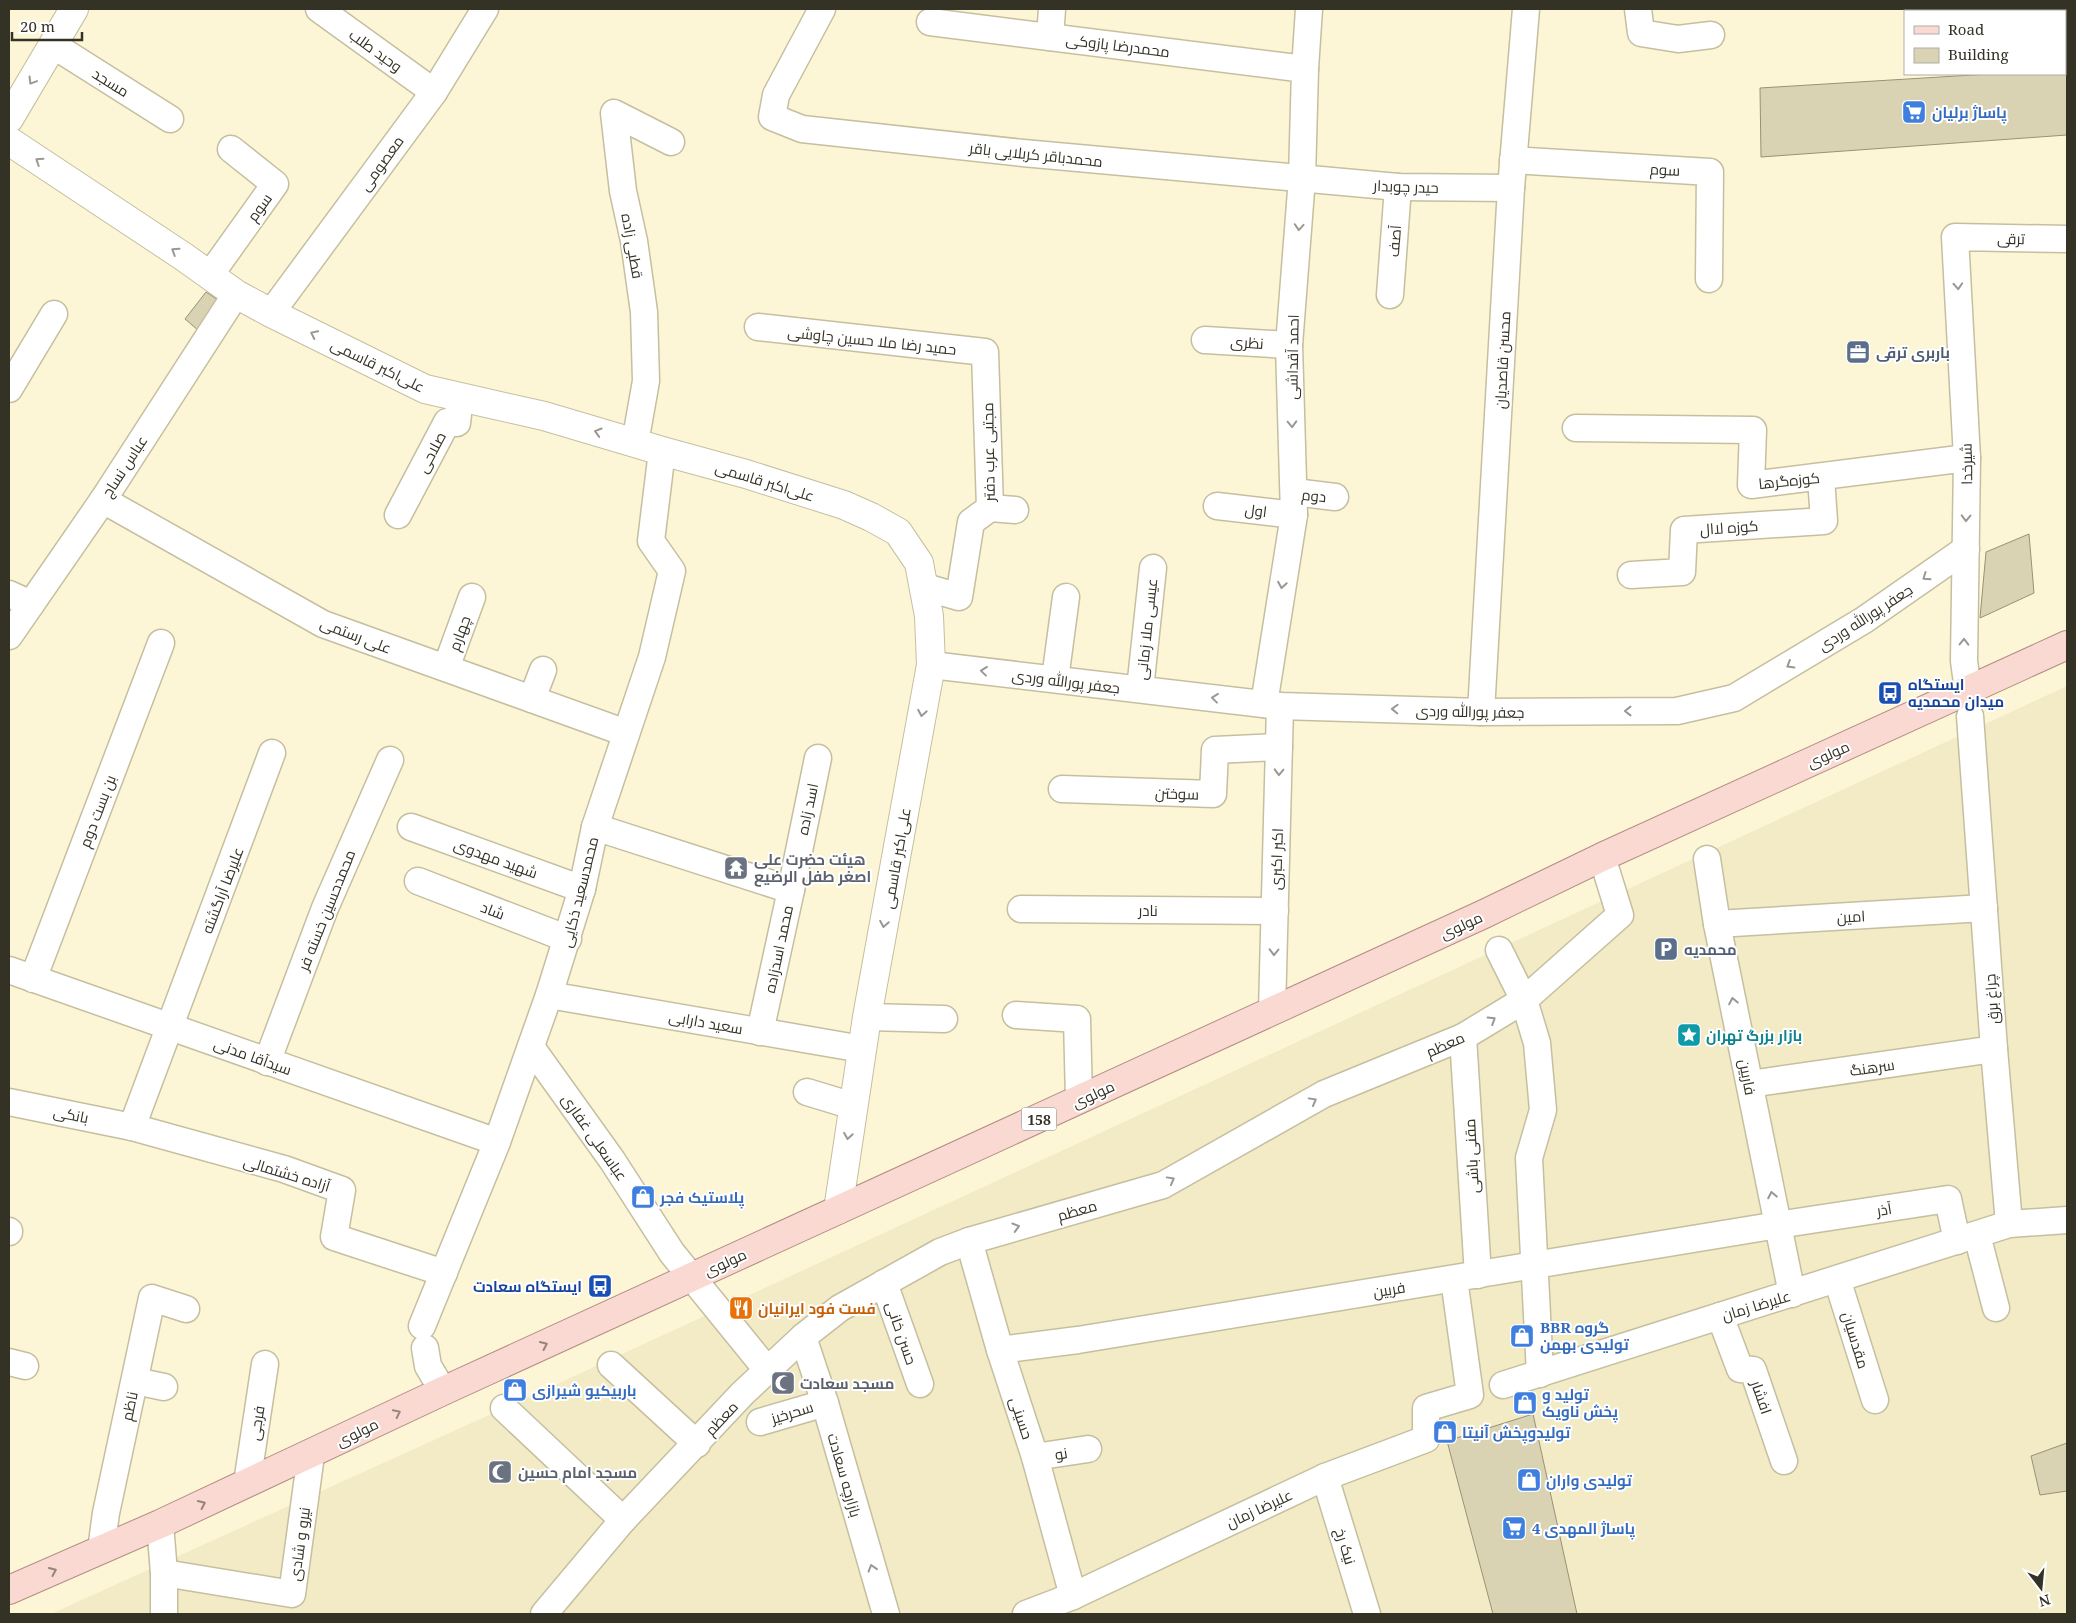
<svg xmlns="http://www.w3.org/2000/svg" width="2076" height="1623" viewBox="0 0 2076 1623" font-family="'Noto Serif',Cairo,serif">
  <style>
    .built { fill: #f2ebc5 }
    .building { fill: #d9d3b4; stroke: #989275 }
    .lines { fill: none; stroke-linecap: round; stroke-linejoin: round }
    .minor-casing { stroke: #c5bfa0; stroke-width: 29 }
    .tertiary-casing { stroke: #c5bfa0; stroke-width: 30 }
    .primary-casing { stroke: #b38d83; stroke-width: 30 }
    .minor { stroke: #fff; stroke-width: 26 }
    .tertiary { stroke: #fff; stroke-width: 28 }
    .primary { stroke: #fad9d3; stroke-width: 28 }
    .oneway { stroke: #9a9892 }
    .oneway2 { stroke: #97857c }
    .labels { text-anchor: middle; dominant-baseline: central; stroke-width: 4; stroke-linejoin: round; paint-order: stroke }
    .shield { fill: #fff; stroke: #716f66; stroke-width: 1 }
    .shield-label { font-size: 14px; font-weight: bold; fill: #343125 }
    .street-label { font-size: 15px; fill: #343125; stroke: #fff }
    .shop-label { font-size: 15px; font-weight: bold; fill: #366cbe; stroke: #fff; text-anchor: start }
    .service-label { font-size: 15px; font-weight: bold; fill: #4e5e75; stroke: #fff; text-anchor: start }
    .transit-label { font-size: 15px; font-weight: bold; fill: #164399; stroke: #fff; text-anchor: start }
    .worship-label { font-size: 15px; font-weight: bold; fill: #5b616d; stroke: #fff; text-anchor: start }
    .culture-label { font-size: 15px; font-weight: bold; fill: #0d838f; stroke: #fff; text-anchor: start }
    .food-label { font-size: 15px; font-weight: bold; fill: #c56008; stroke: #fff; text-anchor: start }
  </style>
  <rect width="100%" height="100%" fill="#fcf6d6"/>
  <path class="built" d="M2067,686V1614H51L555,1385Z"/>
  <g class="building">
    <path d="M2065,69H2067V135L1761,157L1760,88L1989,74H2065Z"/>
    <path d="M206,292L221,302L199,331L185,319Z"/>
    <path d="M2029,534L2034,593L1980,618L1986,552Z"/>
    <path d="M1533,1414L1577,1614H1493L1447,1441Z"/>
    <path d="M2067,1443V1491L2040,1495L2031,1456Z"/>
  </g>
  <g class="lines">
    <defs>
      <g id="minor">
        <path d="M319,9L434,92"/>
        <path d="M822,9L776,95L772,117L802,129L1023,153L1398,187L1511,188"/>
        <path d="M1638,9L1641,33L1678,39L1711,35"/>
        <path d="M930,22L1305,69"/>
        <path d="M1050,37L1052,9"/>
        <path d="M53,45L170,119"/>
        <path d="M1513,160L1710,172L1709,279"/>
        <path d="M210,275L275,184L231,149"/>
        <path d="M1390,295L1398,187"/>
        <path d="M271,313L434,92L485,9"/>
        <path d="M758,327L985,352L990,508L971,522L959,597L925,587"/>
        <path d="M1205,340L1289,345"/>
        <path d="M9,389L54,314"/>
        <path d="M1576,428L1753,430L1751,485L1967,458"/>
        <path d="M635,443L646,381L644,312L634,241L623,191L614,113L671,142"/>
        <path d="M1294,492L1335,497"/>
        <path d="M103,500L323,624L626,733"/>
        <path d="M1217,506L1294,515"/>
        <path d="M990,508L1015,510"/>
        <path d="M398,515L447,422L457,423L460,397"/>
        <path d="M1631,575L1682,572L1684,530L1824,521L1821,477"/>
        <path d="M9,594L31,604"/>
        <path d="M9,636L103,500L236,294"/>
        <path d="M931,665L1280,706L1481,712L1677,711L1734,698L1864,620L1966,549"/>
        <path d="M446,668L472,597"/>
        <path d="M1055,679L1066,597"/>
        <path d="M1140,689L1153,568"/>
        <path d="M1968,690L1964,661L1967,458L1955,237L2067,239"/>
        <path d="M532,699L543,670"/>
        <path d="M1264,704L1294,515L1289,345L1302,178L1305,69L1309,9"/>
        <path d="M1481,712L1511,188L1526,9"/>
        <path d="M1970,716L1994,1049L2009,1224L2067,1220"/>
        <path d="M1062,789L1213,794L1215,750L1279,747"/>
        <path d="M411,827L582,889"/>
        <path d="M595,827L791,890L760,1032"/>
        <path d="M1707,859L1717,924L1792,1294"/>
        <path d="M418,881L568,939"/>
        <path d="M791,890L818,758"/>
        <path d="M1021,909L1275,911"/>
        <path d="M1717,924L1984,908"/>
        <path d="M1499,950L1524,1000L1537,1043L1543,1110L1529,1158L1540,1374"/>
        <path d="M9,970L497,1142"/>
        <path d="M33,979L161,643"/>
        <path d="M549,995L862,1049"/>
        <path d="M1272,1011L1280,706"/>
        <path d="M1016,1015L1077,1019L1079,1100"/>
        <path d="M867,1017L944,1019"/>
        <path d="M1463,1037L1478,1275"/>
        <path d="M531,1047L612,1160L672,1253L768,1371"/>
        <path d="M267,1062L325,908L390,760"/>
        <path d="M1750,1084L1994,1049"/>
        <path d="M807,1092L853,1106"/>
        <path d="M9,1102L132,1127L284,1169L342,1190L334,1237L444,1273"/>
        <path d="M132,1127L272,753"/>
        <path d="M9,1232V1231"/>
        <path d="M1977,1235L1996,1308"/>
        <path d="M969,1241L1000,1350L1035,1457L1073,1596"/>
        <path d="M1837,1279L1875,1400"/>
        <path d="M884,1283L920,1384"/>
        <path d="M1720,1316L1740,1369L1753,1370L1784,1461"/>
        <path d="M422,1326L497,1142L549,995L582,889L595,827L652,657L672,571L651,541L662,451"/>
        <path d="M803,1337L825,1403L886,1614"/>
        <path d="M425,1348L428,1366L443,1391"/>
        <path d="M1000,1350L1078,1340L1778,1225L1948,1199L1957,1241"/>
        <path d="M9,1362L25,1366"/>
        <path d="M611,1365L697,1444"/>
        <path d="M135,1381L164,1387"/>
        <path d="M1503,1385L2009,1224"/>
        <path d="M504,1408L623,1520"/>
        <path d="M760,1422L825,1403"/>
        <path d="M1035,1457L1088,1449"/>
        <path d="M1325,1477L1367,1614"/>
        <path d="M247,1483L265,1364"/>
        <path d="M160,1524L164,1573V1614"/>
        <path d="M101,1550L106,1513L152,1298L186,1309"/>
        <path d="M164,1573L292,1594L311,1455"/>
        <path d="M544,1614L623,1520L743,1393L803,1337L840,1308L940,1252L969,1241L1163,1185L1324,1094L1463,1037L1524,1000L1620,915L1602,857"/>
        <path d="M1026,1614L1073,1596L1325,1477L1426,1439V1408L1470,1395L1454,1279"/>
      </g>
      <g id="tertiary">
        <path d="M9,119L74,9"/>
        <path d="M9,141L184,257L236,294L271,313L425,389L544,416L662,451L746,474L844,505L871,517L898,532L919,563L929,616L931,665L867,1017L838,1210"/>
      </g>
      <path id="primary" d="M9,1590L160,1524L443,1391L1484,914L1602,857L2067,645"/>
    </defs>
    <use href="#minor" class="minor-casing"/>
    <use href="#tertiary" class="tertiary-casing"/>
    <use href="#primary" class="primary-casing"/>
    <use href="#minor" class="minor"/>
    <use href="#tertiary" class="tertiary"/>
    <use href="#primary" class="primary"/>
  </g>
  <defs><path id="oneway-chevron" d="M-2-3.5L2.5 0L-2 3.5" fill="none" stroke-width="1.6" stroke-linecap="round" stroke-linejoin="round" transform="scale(1.25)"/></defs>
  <g class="oneway">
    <use href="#oneway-chevron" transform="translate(32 81) rotate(121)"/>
    <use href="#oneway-chevron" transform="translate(39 161) rotate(-147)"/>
    <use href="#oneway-chevron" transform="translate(1299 227) rotate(94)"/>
    <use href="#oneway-chevron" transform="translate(175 251) rotate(-147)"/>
    <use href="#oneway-chevron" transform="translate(1958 286) rotate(87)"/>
    <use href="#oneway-chevron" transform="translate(314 334) rotate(-154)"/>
    <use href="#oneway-chevron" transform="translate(1292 424) rotate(88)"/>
    <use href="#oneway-chevron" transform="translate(598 432) rotate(-164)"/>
    <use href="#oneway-chevron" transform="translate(1966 518) rotate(91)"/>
    <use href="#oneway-chevron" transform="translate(1926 577) rotate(145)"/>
    <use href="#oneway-chevron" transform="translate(1282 585) rotate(99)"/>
    <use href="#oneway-chevron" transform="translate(1964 642) rotate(-89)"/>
    <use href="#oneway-chevron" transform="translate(1790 665) rotate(149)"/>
    <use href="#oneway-chevron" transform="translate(984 671) rotate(-173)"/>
    <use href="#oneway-chevron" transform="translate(1215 698) rotate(-173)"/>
    <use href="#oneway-chevron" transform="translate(1395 709) rotate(-178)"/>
    <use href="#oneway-chevron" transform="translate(1628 711) rotate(180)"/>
    <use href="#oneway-chevron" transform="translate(922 713) rotate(100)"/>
    <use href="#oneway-chevron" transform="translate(1279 772) rotate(92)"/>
    <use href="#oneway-chevron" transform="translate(884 924) rotate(100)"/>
    <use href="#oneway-chevron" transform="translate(1274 952) rotate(91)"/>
    <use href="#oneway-chevron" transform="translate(1733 1001) rotate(-101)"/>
    <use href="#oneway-chevron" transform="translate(1492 1020) rotate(-32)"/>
    <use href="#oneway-chevron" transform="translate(1313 1101) rotate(-29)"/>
    <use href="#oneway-chevron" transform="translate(848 1136) rotate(99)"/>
    <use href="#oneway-chevron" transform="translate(1171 1180) rotate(-29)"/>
    <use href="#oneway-chevron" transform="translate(1772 1195) rotate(-101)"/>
    <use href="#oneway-chevron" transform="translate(1016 1227) rotate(-16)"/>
    <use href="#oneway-chevron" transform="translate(872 1568) rotate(-107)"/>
  </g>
  <g class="oneway2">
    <use href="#oneway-chevron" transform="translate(544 1345) rotate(-25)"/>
    <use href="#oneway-chevron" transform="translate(397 1413) rotate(-26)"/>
    <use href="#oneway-chevron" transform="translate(202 1504) rotate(-25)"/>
    <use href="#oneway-chevron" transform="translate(53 1571) rotate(-24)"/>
  </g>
  <defs>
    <symbol id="supermarket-square" viewBox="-11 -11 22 22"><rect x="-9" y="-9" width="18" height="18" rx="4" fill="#3f7fe0" stroke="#fff"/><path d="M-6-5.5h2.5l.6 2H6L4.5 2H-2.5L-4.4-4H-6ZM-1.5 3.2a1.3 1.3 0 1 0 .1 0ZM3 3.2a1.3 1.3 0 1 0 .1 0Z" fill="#fff"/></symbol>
    <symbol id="office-square" viewBox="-11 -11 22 22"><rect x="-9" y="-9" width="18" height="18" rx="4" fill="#5c6f8a" stroke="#fff"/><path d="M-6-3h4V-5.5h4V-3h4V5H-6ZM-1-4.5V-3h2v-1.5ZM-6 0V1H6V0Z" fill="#fff"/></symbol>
    <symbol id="bus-square" viewBox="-11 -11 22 22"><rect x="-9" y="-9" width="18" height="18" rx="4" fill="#1a4fb4" stroke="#fff"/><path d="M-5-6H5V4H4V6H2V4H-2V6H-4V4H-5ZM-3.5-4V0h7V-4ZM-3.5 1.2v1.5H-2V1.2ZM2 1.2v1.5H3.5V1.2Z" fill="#fff"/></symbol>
    <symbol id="temple-square" viewBox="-11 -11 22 22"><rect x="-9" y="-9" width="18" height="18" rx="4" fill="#6b7280" stroke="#fff"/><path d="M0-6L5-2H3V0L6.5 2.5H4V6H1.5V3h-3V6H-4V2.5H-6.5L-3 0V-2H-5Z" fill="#fff"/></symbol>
    <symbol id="parking-square" viewBox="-11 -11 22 22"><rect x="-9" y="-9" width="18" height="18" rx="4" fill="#5c6f8a" stroke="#fff"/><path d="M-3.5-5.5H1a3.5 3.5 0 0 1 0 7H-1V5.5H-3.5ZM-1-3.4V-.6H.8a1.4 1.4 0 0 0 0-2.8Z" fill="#fff"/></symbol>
    <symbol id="sight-square" viewBox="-11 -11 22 22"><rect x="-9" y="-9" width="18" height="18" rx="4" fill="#0f9aa8" stroke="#fff"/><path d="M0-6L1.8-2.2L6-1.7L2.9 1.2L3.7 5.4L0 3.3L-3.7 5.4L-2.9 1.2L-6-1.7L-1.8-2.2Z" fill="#fff"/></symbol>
    <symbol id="shop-square" viewBox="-11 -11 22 22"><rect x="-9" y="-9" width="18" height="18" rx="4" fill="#3f7fe0" stroke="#fff"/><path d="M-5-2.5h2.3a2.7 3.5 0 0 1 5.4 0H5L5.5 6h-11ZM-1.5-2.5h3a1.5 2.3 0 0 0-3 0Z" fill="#fff"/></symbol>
    <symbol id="restaurant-square" viewBox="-11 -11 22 22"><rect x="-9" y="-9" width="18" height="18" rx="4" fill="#e8710a" stroke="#fff"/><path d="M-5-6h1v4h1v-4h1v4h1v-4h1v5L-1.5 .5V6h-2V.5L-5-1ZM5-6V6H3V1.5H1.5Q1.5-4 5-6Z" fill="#fff"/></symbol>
    <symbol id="mosque-square" viewBox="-11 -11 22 22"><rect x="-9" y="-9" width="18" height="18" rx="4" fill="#6b7280" stroke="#fff"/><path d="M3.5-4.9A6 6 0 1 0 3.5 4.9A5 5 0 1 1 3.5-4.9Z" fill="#fff"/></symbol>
  </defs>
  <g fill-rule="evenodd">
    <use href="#supermarket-square" x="1900" y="98" width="28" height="28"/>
    <use href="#office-square" x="1844" y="338" width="28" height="28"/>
    <use href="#bus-square" x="1876" y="679" width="28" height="28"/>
    <use href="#temple-square" x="722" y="854" width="28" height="28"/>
    <use href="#parking-square" x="1652" y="935" width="28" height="28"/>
    <use href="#sight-square" x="1675" y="1021" width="28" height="28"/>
    <use href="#shop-square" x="629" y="1183" width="28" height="28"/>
    <use href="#bus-square" x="586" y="1272" width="28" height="28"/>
    <use href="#restaurant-square" x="727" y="1294" width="28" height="28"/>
    <use href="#shop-square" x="1508" y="1322" width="28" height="28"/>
    <use href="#mosque-square" x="769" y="1369" width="28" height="28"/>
    <use href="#shop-square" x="501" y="1376" width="28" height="28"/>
    <use href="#shop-square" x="1511" y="1389" width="28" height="28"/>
    <use href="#shop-square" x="1431" y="1418" width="28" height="28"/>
    <use href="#mosque-square" x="486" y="1458" width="28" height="28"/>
    <use href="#shop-square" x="1515" y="1466" width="28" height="28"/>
    <use href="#supermarket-square" x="1500" y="1514" width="28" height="28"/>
  </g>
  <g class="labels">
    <rect class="shield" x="1021.5" y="1107.5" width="35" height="23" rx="4"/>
    <g class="shield-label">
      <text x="1039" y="1119">158</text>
    </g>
    <g class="street-label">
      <text transform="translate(1118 45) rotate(7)">محمدرضا پازوکی</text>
      <text transform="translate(376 50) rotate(36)">وحید طلب</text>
      <text transform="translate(111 82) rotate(32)">مسجد</text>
      <text transform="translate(1036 154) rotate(6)">محمدباقر کربلایی باقر</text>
      <text transform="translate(381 163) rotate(-54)">معصومی</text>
      <text transform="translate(1665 169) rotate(3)">سوم</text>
      <text transform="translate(1406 186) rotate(2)">حیدر چوبدار</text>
      <text transform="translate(259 207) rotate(-54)">سوم</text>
      <text transform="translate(2011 238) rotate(1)">ترقی</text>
      <text transform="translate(1394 241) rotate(-86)">آصف</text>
      <text transform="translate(633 246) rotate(80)">قطبی زاده</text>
      <text transform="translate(872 340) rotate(6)">حمید رضا ملا حسین چاوشی</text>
      <text transform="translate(1247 342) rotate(4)">نظری</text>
      <text transform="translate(1292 357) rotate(-89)">احمد آقداشی</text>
      <text transform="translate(1502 360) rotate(-87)">محسن قاصدیان</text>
      <text transform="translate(378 365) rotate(26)">علی‌اکبر قاسمی</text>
      <text transform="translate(431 452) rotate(-62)">صلاحی</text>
      <text transform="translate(988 452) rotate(-91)">مجتبی عرب دفتر</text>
      <text transform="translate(1966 464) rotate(-91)">شیرخدا</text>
      <text transform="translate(124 466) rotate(-57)">عباس نساج</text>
      <text transform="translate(1789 480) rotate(-6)">کوزه‌گرها</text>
      <text transform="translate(765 481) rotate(17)">علی‌اکبر قاسمی</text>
      <text transform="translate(1314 495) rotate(6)">دوم</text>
      <text transform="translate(1256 510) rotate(7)">اول</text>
      <text transform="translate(1729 527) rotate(-4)">کوزه لاال</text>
      <text transform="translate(1865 617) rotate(-33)">جعفر پورالله وردی</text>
      <text transform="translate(1146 629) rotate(-84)">عیسی ملا زمانی</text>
      <text transform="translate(459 633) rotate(-70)">چهارم</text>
      <text transform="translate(356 635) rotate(21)">علی رستمی</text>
      <text transform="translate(1066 681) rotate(7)">جعفر پورالله وردی</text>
      <text transform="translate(1470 711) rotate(1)">جعفر پورالله وردی</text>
      <text transform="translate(1828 754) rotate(-24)">مولوی</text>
      <text transform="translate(1177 793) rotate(2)">سوختن</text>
      <text transform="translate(807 809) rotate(-78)">اسد زاده</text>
      <text transform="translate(97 811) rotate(-69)">بن بست دوم</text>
      <text transform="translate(496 858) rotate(20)">شهید مهدوی</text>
      <text transform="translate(896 858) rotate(-80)">علی‌اکبر قاسمی</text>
      <text transform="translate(1276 859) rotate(-88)">اکبر اکبری</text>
      <text transform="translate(222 890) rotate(-69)">علیرضا آراگشته</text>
      <text transform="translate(579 892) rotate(-76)">محمدسعید ذکایی</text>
      <text transform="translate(326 910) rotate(-68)">محمدحسین خسته فر</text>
      <text transform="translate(493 910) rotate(21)">شاد</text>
      <text x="1148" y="910">نادر</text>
      <text transform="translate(1851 916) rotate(-3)">امین</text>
      <text transform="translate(1461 925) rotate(-25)">مولوی</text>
      <text transform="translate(778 949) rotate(-78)">محمد اسدزاده</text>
      <text transform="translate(1991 999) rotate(-94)">چراغ برق</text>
      <text transform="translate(706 1022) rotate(10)">سعید دارابی</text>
      <text transform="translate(1445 1044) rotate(-24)">معظم</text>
      <text transform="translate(253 1056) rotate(20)">سیدآقا مدنی</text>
      <text transform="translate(1872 1067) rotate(-8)">سرهنگ</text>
      <text transform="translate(1748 1077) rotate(79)">فاربین</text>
      <text transform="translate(1093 1094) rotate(-25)">مولوی</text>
      <text transform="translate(71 1114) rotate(11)">بانکی</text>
      <text transform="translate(595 1137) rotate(55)">عباسعلی غفاری</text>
      <text transform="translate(1471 1156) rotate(-93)">مقنی باشی</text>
      <text transform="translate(287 1173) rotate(17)">آزاده خشتمالی</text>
      <text transform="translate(1884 1209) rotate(-9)">آذر</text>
      <text transform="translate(1077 1210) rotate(-16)">معظم</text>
      <text transform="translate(725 1262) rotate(-25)">مولوی</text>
      <text transform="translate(1389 1289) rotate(-9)">فربین</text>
      <text transform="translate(1756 1305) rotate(-17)">علیرضا زمان</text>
      <text transform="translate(902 1333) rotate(71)">حسن خانی</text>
      <text transform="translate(1856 1340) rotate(73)">مقدسیان</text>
      <text transform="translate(1762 1397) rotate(71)">افشار</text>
      <text transform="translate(129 1406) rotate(-78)">ناظم</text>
      <text transform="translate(792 1412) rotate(-17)">سحرخیز</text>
      <text transform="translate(721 1418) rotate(-47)">معظم</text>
      <text transform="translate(1022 1418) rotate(72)">حسینی</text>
      <text transform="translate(256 1423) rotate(-81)">فرجی</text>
      <text transform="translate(357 1432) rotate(-26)">مولوی</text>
      <text transform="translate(1061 1453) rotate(-9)">نو</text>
      <text transform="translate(845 1475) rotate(74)">بازارچه سعادت</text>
      <text transform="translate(1259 1508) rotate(-25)">علیرضا زمان</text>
      <text transform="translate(299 1544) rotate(-82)">نیرو و شادی</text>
      <text transform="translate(1346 1546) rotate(73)">نیک رخ</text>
    </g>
    <g class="shop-label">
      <text x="1932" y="112">پاساژ برلیان</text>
      <text x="660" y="1197">پلاستیک فجر</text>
      <text x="1540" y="1327">BBR گروه<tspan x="1540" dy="17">تولیدی بهمن</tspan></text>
      <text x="532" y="1390">باربیکیو شیرازی</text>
      <text x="1542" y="1394">تولید و<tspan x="1542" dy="17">پخش ناویک</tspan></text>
      <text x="1462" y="1432">تولیدوپخش آنیتا</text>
      <text x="1546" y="1480">تولیدی واران</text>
      <text x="1532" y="1528">پاساژ المهدی 4</text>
    </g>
    <g class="service-label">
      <text x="1876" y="352">باربری ترقی</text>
      <text x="1684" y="949">محمدیه</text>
    </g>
    <g class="transit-label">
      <text x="1908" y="684">ایستگاه<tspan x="1908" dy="17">میدان محمدیه</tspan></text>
      <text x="582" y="1286" text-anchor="end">ایستگاه سعادت</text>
    </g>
    <g class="worship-label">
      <text x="754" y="859">هیئت حضرت علی<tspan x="754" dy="17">اصغر طفل الرضیع</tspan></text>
      <text x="800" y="1383">مسجد سعادت</text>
      <text x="518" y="1472">مسجد امام حسین</text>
    </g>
    <g class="culture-label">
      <text x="1706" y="1035">بازار بزرگ تهران</text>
    </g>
    <g class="food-label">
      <text x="758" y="1308">فست فود ایرانیان</text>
    </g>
  </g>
  <rect width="2076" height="1623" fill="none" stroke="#343125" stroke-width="20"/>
  <rect x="1904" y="10" width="162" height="65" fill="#ffffff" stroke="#aeada8"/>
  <rect x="1914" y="26" width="25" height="8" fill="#fad9d3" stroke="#aeada8"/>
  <text x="1948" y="35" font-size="15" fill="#343125">Road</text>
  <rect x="1914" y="48" width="25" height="15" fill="#d9d3b4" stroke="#aeada8"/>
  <text x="1948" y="60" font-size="15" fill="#343125">Building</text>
  <g transform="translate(2041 1588) rotate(164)" stroke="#ffffff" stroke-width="4" paint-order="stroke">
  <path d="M0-4L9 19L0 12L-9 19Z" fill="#343125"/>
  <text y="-8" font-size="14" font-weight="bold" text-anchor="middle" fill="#343125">N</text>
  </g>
  <path d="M12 32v8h70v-8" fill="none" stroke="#343125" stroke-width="2.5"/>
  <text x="20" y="32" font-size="15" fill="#343125" stroke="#ffffff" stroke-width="4" paint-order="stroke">20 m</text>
</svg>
